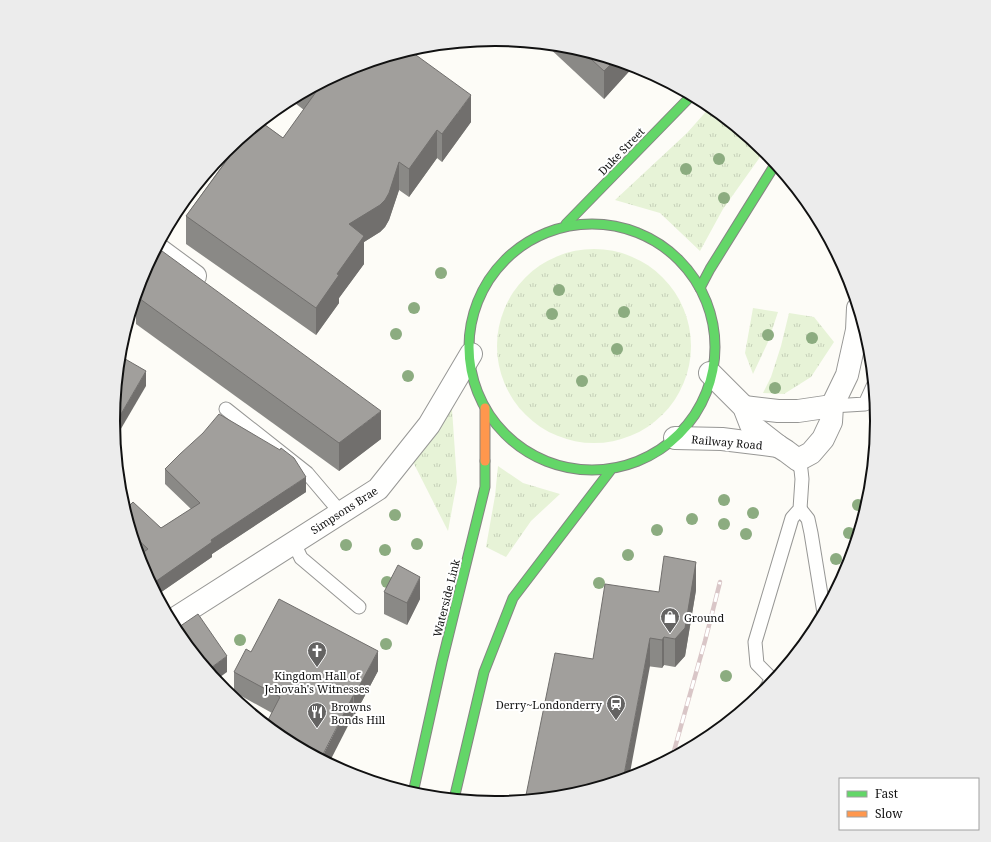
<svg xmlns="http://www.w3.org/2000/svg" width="991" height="842" viewBox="0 0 991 842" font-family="'Noto Serif',serif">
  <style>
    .grass { fill: url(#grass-tufts) }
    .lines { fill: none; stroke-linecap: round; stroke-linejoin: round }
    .lane-casing { stroke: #979795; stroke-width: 15 }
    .street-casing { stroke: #979795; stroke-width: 24 }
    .fast-casing { stroke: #858482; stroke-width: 11 }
    .slow-casing { stroke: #858482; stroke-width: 11 }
    .lane { stroke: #fffffe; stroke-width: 13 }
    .street { stroke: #fffffe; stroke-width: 22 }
    .fast { stroke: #63d668; stroke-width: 9 }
    .slow { stroke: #ff974d; stroke-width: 9 }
    .rail-casing { stroke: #d9c6c7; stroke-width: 4.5 }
    .rail { stroke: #fff; stroke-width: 3; stroke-dasharray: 9; stroke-linecap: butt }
    .tree { fill: #8cac80 }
    .wall { fill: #8a8986 }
    .shaded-wall { fill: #716f6d }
    .building { fill: #a19f9c; stroke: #716f6d }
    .labels { text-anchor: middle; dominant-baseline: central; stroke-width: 4; stroke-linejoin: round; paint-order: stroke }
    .street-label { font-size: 11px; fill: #111; stroke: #fff }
    .poi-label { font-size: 11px; fill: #111; stroke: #fff; text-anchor: start }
    .rim { fill: none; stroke: #111; stroke-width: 2 }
  </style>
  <defs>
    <pattern id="grass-tufts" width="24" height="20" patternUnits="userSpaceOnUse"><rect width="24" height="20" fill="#e7f3d7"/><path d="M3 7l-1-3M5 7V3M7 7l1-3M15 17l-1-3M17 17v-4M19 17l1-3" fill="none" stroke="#c5cfb8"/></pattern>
  </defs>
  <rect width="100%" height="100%" fill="#fdfcf7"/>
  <g class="grass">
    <path d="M711,106L765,150L723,209L700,251L660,213L615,200L687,133Z"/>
    <circle cx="594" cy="346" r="97"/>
    <path d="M753,308L778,312L768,342L753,374L745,353Z"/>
    <path d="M789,313L814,317L834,342L811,377L784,394L763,393L771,377L781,346Z"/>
    <path d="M452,409L457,482L448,531L410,456Z"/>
    <path d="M498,466L523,483L560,494L531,521L506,557L486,547L495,496Z"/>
  </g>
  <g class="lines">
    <defs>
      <g id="lane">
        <path d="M832,406L865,404L874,384"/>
        <path d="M226,409L307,473L341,513"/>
        <path d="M800,509L808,519L811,533L824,613"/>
        <path d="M294,543L301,558L359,607"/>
        <path d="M775,680L772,679L757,664L755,642L792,518L800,509L802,479L801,470L798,460"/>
        <path d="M764,692L772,679"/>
      </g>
      <g id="street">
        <path d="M157,248L195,276"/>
        <path d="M710,373L744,407L751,425L778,446L786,451L798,460L811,453L823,439L831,422L832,406L847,375L857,330L858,308"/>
        <path d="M744,407L778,411H798L832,406"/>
        <path d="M675,438L722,439L778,446"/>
        <path d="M171,621L378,489L429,425L471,354"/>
      </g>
      <g id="fast">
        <path d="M566,224L692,95"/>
        <circle cx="592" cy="347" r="123"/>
        <path d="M700,288L710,269L776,163"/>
        <path d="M413,793L442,662L485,487V461"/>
        <path d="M454,799L484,672L513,598L610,471"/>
      </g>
      <path id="slow" d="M485,408V461"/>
    </defs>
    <use href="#lane" class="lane-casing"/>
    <use href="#street" class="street-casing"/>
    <use href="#fast" class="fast-casing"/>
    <use href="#slow" class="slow-casing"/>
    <use href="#lane" class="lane"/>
    <use href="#street" class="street"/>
    <use href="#fast" class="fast"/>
    <use href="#slow" class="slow"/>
    <defs>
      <path id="rail" d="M672,758L705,641L720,582"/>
    </defs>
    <use href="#rail" class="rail-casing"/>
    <use href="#rail" class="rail"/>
  </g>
  <g class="tree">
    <circle cx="719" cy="159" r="6"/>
    <circle cx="686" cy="169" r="6"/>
    <circle cx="724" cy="198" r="6"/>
    <circle cx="441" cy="273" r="6"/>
    <circle cx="559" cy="290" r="6"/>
    <circle cx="414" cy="308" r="6"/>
    <circle cx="624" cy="312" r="6"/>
    <circle cx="552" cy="314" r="6"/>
    <circle cx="396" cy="334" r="6"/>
    <circle cx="768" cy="335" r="6"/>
    <circle cx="812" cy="338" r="6"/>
    <circle cx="617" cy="349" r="6"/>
    <circle cx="408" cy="376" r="6"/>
    <circle cx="582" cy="381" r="6"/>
    <circle cx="775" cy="388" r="6"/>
    <circle cx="724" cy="500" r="6"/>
    <circle cx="858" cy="505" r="6"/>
    <circle cx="753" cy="513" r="6"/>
    <circle cx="395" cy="515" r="6"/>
    <circle cx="692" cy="519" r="6"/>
    <circle cx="724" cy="524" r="6"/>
    <circle cx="657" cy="530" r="6"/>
    <circle cx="849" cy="533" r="6"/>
    <circle cx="746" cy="534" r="6"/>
    <circle cx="417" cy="544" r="6"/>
    <circle cx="346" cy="545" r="6"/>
    <circle cx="385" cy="550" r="6"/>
    <circle cx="628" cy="555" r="6"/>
    <circle cx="836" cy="559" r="6"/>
    <circle cx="387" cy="582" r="6"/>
    <circle cx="599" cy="583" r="6"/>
    <circle cx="240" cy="640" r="6"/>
    <circle cx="386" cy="644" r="6"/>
    <circle cx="726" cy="676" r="6"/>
  </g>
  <g class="wall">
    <path d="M545,44L570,46L634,66L604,99Z"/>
    <path d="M350,68L471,122L442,162L437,158L409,197L399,190L389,220L385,227L380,232L364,242V264L339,298V303L316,335L186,244V216L224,163L223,162V154L226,151L261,122L283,138L304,110L291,100V99Z"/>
    <path d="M137,294L381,439L339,471L136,324V297Z"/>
    <path d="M165,469L306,492L212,554V557L157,595L142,567L122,500L161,528L191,509L165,484Z"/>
    <path d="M696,590L685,656L675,667L664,665L662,668L593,659L659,592Z"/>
    <path d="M384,592L420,599L407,625L384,614Z"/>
    <path d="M378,671L354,716L272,713L234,692V672Z"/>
  </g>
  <g class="shaded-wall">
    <path d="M615,60L634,66L604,99V71Z"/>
    <path d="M471,95V122L442,162V134Z"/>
    <path d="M437,130V158L409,197V169Z"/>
    <path d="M399,162V190L389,220L385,227L380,232L364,242V264L339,298V303L316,335V308L337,274L349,224Z"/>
    <path d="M146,371V386L115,439L114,426Z"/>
    <path d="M381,411V439L339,471V443Z"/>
    <path d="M306,477V492L212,554V557L157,595L152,584L211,540Z"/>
    <path d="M696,562V590L685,656L675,667V639Z"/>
    <path d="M420,577V599L407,625V603Z"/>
    <path d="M664,637V665L662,668V640Z"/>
    <path d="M650,638V666L629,778L623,780Z"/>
    <path d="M378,651V671L354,716V696Z"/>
    <path d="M227,656V672L216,680L208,670Z"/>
    <path d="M353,696V716L329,763L321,759Z"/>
  </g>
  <g class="building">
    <path d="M580,49L615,60L604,71Z"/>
    <path d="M409,50L471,95L442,134L437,130L409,169L399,162L389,193L385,200L380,205L349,224L364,236L337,274L339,275L316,308L186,216L238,145L235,143L261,122L283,138L316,92L312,88L350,68Z"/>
    <path d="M162,251L381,411L339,443L136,296Z"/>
    <path d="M120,356L146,371L114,426V421Z"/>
    <path d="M219,414L280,450L281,448L294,458L306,477L211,540L212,542L152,584L142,567L139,555L148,549L133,535L122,500L130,505L133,502L161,528L200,503L165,469L180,454L203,433Z"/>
    <path d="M664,556L696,562L685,628L675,639L664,637L662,640L650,638L623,780L570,796L525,800L555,653L593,659L605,584L659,592Z"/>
    <path d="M398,565L420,577L407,603L384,592Z"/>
    <path d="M279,599L378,651L354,696H353L321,758L324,760L283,738L266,724L280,697L234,672L246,649L251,652Z"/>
    <path d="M198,614L227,656L208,670L178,633L176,629Z"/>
  </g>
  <defs>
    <symbol id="shop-pin" viewBox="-11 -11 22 30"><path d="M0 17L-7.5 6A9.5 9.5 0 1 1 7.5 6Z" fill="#646362" stroke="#fff"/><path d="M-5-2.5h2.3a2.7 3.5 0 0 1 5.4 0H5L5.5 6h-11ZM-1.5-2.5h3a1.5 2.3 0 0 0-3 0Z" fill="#fff"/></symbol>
    <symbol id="church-pin" viewBox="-11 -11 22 30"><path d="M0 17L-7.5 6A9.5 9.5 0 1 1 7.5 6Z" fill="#646362" stroke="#fff"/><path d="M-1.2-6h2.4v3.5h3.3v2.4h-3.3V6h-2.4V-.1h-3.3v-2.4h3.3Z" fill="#fff"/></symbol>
    <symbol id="station-pin" viewBox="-11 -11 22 30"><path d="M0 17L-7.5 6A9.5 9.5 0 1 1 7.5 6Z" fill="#646362" stroke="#fff"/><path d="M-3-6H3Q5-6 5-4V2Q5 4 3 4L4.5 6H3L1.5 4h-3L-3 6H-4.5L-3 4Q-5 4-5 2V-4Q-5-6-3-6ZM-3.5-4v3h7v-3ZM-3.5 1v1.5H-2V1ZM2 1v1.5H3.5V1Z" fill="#fff"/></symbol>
    <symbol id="restaurant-pin" viewBox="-11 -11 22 30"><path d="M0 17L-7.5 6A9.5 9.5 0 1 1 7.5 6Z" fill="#646362" stroke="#fff"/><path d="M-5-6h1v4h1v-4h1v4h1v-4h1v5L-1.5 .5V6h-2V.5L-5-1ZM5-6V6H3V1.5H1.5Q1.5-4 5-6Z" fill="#fff"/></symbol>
  </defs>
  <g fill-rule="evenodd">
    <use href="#shop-pin" x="659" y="606" width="22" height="30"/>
    <use href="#church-pin" x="306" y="640" width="22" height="30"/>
    <use href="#station-pin" x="605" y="693" width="22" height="30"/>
    <use href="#restaurant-pin" x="306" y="701" width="22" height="30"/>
  </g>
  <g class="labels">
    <g class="street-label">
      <text transform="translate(621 151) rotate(-46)">Duke Street</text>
      <text transform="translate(727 442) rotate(5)">Railway Road</text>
      <text transform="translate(344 510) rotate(-33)">Simpsons Brae</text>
      <text transform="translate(446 598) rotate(-76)">Waterside Link</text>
    </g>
    <g class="poi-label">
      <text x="684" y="617">Ground</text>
      <text x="317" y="675" text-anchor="middle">Kingdom Hall of<tspan x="317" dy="13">Jehovah's Witnesses</tspan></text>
      <text x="602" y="704" text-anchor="end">Derry~Londonderry</text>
      <text x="331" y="706">Browns<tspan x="331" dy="13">Bonds Hill</tspan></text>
    </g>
  </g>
  <path d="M0 0H991V842H0ZM120 421a375 375 0 1 1 750 0a375 375 0 1 1-750 0Z" fill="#ececec" fill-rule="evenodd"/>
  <path class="rim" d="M120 421a375 375 0 1 1 750 0a375 375 0 1 1-750 0Z"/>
  <rect x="839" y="778" width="140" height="52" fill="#ffffff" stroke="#a0a0a0"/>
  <rect x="847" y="791" width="20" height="6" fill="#63d668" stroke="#a0a0a0"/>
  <text x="875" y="798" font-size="12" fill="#111111">Fast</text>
  <rect x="847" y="811" width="20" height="6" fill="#ff974d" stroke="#a0a0a0"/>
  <text x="875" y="818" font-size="12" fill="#111111">Slow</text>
</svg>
